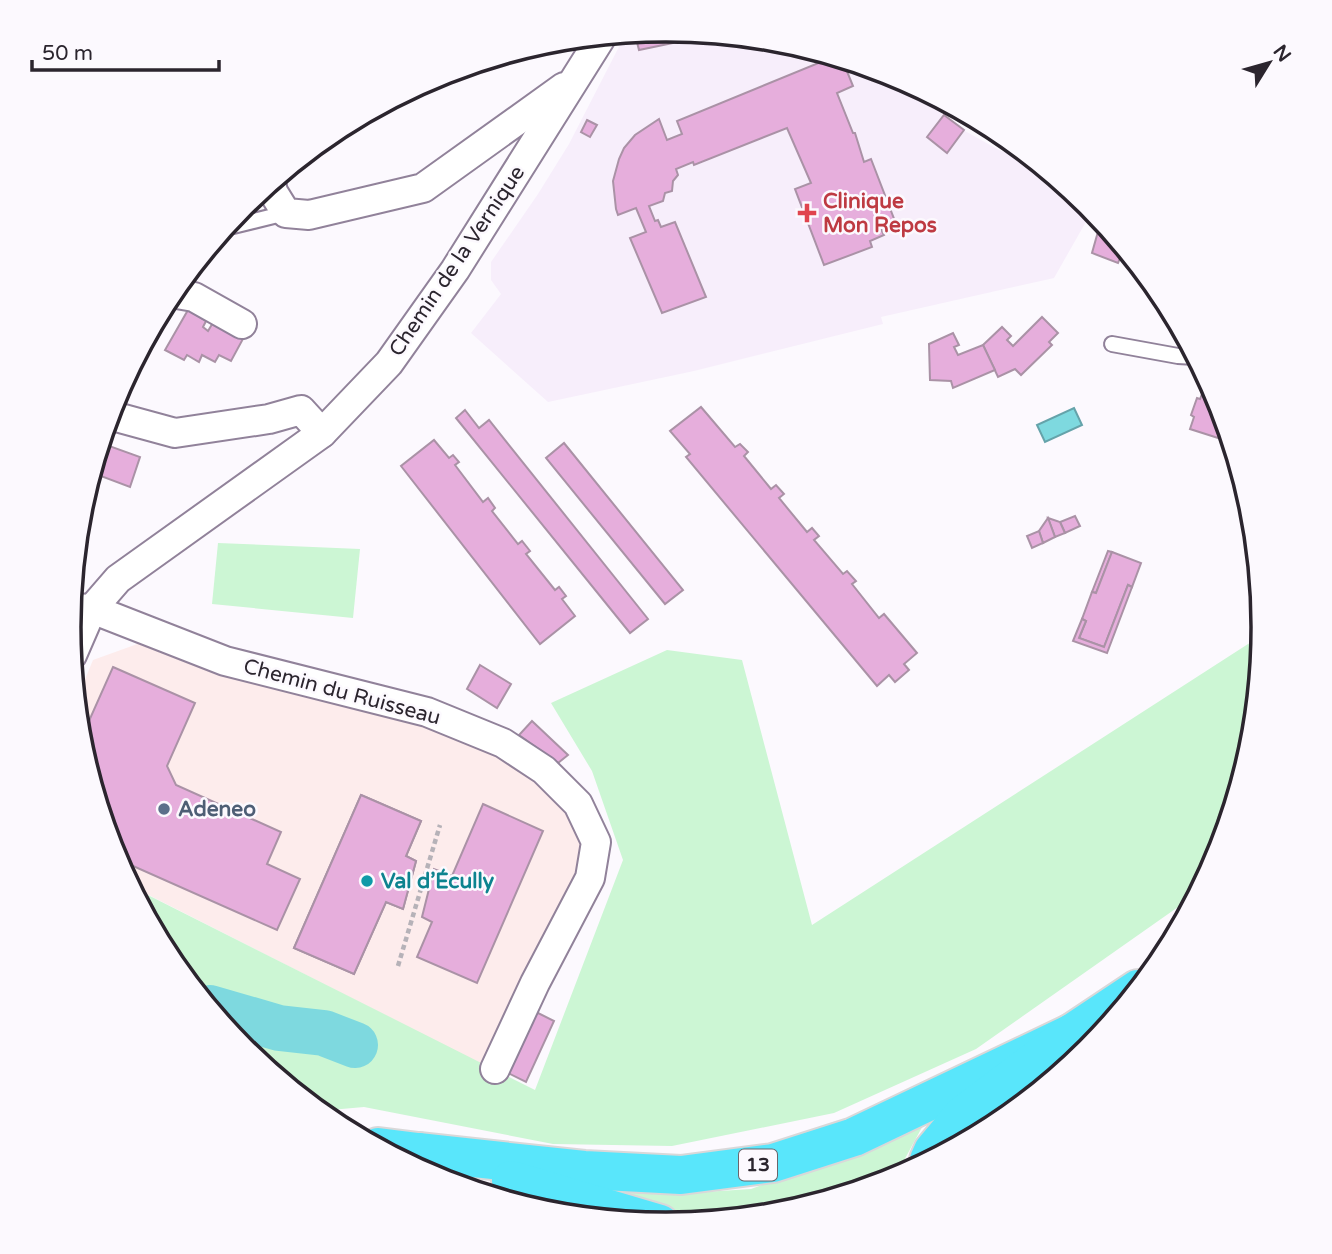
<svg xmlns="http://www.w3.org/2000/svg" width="1332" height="1254" viewBox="0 0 1332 1254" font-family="'Varela Round',sans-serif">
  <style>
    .commercial { fill: #fdecec }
    .built { fill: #f7eefb }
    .green { fill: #ccf6d4 }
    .water { fill: #7ed9df; stroke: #65a3aa; stroke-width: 2 }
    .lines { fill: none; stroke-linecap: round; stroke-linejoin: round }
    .river { stroke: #7ed9df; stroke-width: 46 }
    .building { fill: #e6aedc; stroke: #aa92a6; stroke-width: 2 }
    .lane-casing { stroke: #91829a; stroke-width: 18 }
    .street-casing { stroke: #91829a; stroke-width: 32 }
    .highway-casing { stroke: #d9d8d9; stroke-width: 42 }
    .path { stroke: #b6b2b8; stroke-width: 4.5; stroke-dasharray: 5 3.5; stroke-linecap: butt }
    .lane { stroke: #fff; stroke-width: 14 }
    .street { stroke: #fff; stroke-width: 28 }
    .highway { stroke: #59e6fb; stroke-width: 38 }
    .health-dot { fill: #e0444e; stroke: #fcf9fe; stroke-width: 2.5 }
    .service-dot { fill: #5c6f8a; stroke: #fcf9fe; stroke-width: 2.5 }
    .culture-dot { fill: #0f9aa8; stroke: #fcf9fe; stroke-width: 2.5 }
    .labels { text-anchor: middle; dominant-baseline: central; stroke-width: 5; stroke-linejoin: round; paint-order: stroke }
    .shield { fill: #fcf9fe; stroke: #6a656c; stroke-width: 2 }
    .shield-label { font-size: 19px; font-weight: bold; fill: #2b252e }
    .health-label { font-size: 21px; font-weight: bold; fill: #be3a42; stroke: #fcf9fe; text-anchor: start }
    .street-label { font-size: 21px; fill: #2b252e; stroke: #fcf9fe }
    .service-label { font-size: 21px; font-weight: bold; fill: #4e5e75; stroke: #fcf9fe; text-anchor: start }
    .culture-label { font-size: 21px; font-weight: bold; fill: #0d838f; stroke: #fcf9fe; text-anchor: start }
    .rim { fill: none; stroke: #2b252e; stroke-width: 3.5 }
  </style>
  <rect width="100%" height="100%" fill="#fcf9fe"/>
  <path class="commercial" d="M143,642L424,719L501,751L582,818L584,864L481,1064L131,886L114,855L80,743L76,701L93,660Z"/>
  <path class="built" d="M666,30L783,41L895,75L915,86L934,107L965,131L999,150L1041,166L1089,205L1087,220L1054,278L881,317L883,324L694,371L548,402L471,333L501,294L491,280V262L538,194L569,144L624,37Z"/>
  <g class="green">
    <path d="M218,543L360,549L353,618L212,604Z"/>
    <path d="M1262,635L1252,744L1218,856L1198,893L976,1049L834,1113L672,1146L553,1144L364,1107L319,1111L243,1049L169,958L130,886L535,1090L623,860L592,771L551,703L667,650L742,660L812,925Z"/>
    <path d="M927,1118L894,1179L782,1213L705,1220L683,1215L597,1188L689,1193L751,1189L847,1154Z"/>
  </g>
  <path class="water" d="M1074,408L1082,425L1045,442L1037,425Z"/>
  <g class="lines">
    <path class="river" d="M210,1008L279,1028L324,1033L355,1045"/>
  </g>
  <g class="building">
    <path d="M670,30L673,43L639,50L635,34Z"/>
    <path d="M697,33L732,36L716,40L715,37L699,41Z"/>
    <path d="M833,57L842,59L853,86L837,93L853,133H855L864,162L871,159L896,224L881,229L884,235L870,241L872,247L824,265L795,189L811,183L787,128L694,165L693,162L676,169L678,175L673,181L672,191L665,193L663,201L649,206L655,221L658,220L661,227L675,222L706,297L662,313L630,238L646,232L636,208L618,215L616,209L613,181L619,159L624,148L635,135L659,119L667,140L682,134L677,121Z"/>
    <path d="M944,115L964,130L947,153L927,137Z"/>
    <path d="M587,120L597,125L590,137L581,132Z"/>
    <path d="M1104,224L1124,248L1118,263L1092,253L1099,228Z"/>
    <path d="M188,310L206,321L203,327L208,331L214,321L244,337L231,361L219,355L215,362L202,355L199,362L187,355L184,360L165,350Z"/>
    <path d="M1042,317L1058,333L1049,342L1052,345L1021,375L1015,369L998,377L983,345L1002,327L1011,336L1007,340L1013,346Z"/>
    <path d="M953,333L959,345L954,347L958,355L983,345L995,370L953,388L951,381L930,380L929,344Z"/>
    <path d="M1204,389L1214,392L1224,420L1218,438L1190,429L1194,417L1191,415L1197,398L1200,399Z"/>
    <path d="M701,407L735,447L740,444L748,452L744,456L771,489L776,485L784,494L779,498L807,532L812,528L819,536L814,540L843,574L847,571L856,581L852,584L879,618L884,614L917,653L904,664L909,670L895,682L889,675L877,686L686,457L690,454L670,431Z"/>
    <path d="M465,410L479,428L489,420L648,619L630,633L456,418Z"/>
    <path d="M105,428L114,431L109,446L140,457L130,487L98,475L104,455L98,453Z"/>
    <path d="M434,440L449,458L453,455L459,462L455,465L483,502L488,498L495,508L492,511L518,544L522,541L530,551L526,554L555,590L559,587L566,596L562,599L575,616L540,644L401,466Z"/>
    <path d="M564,443L683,590L665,604L546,458Z"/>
    <path d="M1075,516L1080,526L1065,533L1060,522Z"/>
    <path d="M1048,518L1060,522L1065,533L1055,537Z"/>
    <path d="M1048,518L1055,537L1043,543L1039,531Z"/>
    <path d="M1039,531L1043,543L1032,548L1027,536Z"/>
    <path d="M1108,551L1112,552L1096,593L1092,592Z"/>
    <path d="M1112,552L1141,563L1132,587L1128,585L1104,647L1079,638L1086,621L1082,619L1092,592L1096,593Z"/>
    <path d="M1128,585L1132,587L1107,653L1073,641L1082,619L1086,621L1079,638L1104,647Z"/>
    <path d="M480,665L511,684L497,708L467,689Z"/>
    <path d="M113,667L195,703L167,766L176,785L281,832L267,864L300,879L277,930L115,858L80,741Z"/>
    <path d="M532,721L568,755L558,763L519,735Z"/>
    <path d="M361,795L421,821L406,856L416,861L403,909L386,902L354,974L294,948Z"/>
    <path d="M361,795L421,821L406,856L416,861L403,909L386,902L354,974L294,948Z"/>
    <path d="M483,804L543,831L477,983L417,957L432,922L422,917L434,869L452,876Z"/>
    <path d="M534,1011L554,1021L526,1082L506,1072Z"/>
  </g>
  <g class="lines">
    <defs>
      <g id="lane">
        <path d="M225,228L286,213"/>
        <path d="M1112,344L1178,356L1195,357"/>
      </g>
      <g id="street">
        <path d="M271,182L273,192L286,213L309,215L423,188L564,87"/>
        <path d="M171,293L194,297L242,324"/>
        <path d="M109,415L175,433L269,419L301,410L322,433"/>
        <path d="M71,608L92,609L225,661L427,712L503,743L544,770L578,804L596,842L590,878L535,983L495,1069"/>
        <path d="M72,655L92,609L118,579L322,433L389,363L455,270L602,36"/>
      </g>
      <g id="highway">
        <path d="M378,1147L418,1152L443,1160"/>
        <path d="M418,1152L584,1170L681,1175L773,1163L854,1137L1072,1033"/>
        <path d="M929,1160L933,1151L963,1115L1072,1033L1138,989"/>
        <path d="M511,1180L660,1224"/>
      </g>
    </defs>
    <use href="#lane" class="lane-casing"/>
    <use href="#street" class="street-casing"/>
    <use href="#highway" class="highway-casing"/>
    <path class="path" d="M398,966L440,825"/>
    <use href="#lane" class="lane"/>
    <use href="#street" class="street"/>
    <use href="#highway" class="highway"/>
  </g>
  <path class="health-dot" d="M803.5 202.5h7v7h7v7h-7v7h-7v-7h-7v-7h7z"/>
  <circle class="service-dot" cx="164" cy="809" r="7"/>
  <circle class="culture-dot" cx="367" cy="881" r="7"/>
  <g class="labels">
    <rect class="shield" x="739" y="1149.5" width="38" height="31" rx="5"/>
    <g class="shield-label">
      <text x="758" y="1165">13</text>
    </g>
    <g class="health-label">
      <text x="823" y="201">Clinique<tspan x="823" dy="24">Mon Repos</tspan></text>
    </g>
    <g class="street-label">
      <text transform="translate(457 261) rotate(-56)">Chemin de la Vernique</text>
      <text transform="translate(342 692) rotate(15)">Chemin du Ruisseau</text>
    </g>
    <g class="service-label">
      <text x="178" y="809">Adeneo</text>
    </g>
    <g class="culture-label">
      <text x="381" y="881">Val d’Écully</text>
    </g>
  </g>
  <path d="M0 0H1332V1254H0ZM81 627a585 585 0 1 1 1170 0a585 585 0 1 1-1170 0Z" fill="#fcf9fe" fill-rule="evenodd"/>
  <path class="rim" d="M81 627a585 585 0 1 1 1170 0a585 585 0 1 1-1170 0Z"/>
  <g transform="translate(1269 63) rotate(53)" stroke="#fcf9fe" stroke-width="5" paint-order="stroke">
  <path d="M0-5L12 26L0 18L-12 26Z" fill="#2b252e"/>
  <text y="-10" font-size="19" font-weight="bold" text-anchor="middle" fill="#2b252e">N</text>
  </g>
  <path d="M32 60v10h187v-10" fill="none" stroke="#2b252e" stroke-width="3.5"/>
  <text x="42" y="60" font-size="21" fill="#2b252e" stroke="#fcf9fe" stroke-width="5" paint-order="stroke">50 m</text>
</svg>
